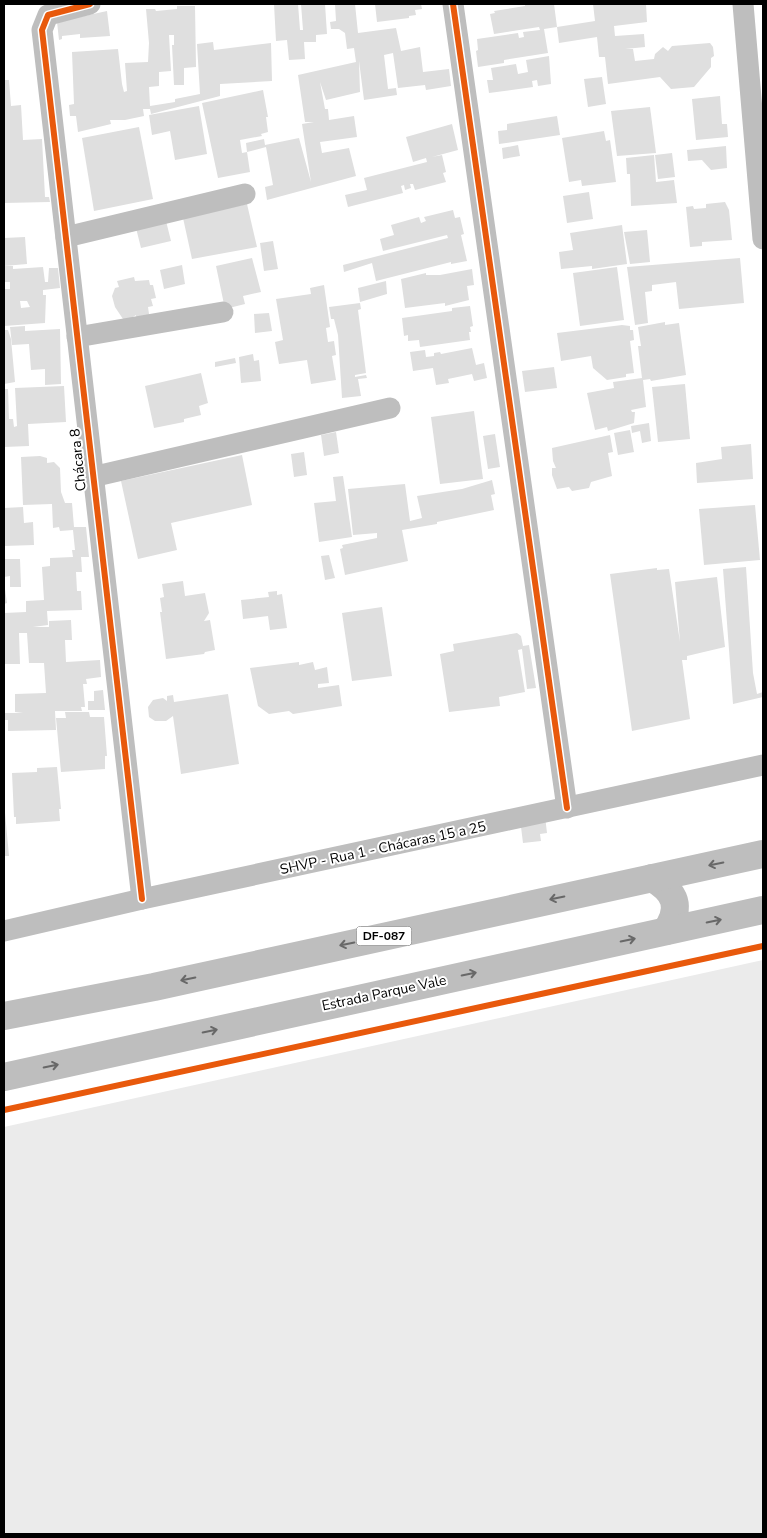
<svg xmlns="http://www.w3.org/2000/svg" width="767" height="1538" viewBox="0 0 767 1538" font-family="'Nunito Sans',sans-serif">
  <style>
    .green { fill: #ebebeb }
    .building { fill: #dfdfdf; fill-rule: evenodd }
    .lines { fill: none; stroke-linecap: round; stroke-linejoin: round }
    .minor { stroke: #bebebe; stroke-width: 21 }
    .primary { stroke: #bebebe; stroke-width: 28 }
    .cycleway-casing { stroke: #fff; stroke-width: 9 }
    .cycleway { stroke: #e8590c; stroke-width: 6 }
    .oneway { stroke: #686868 }
    .labels { text-anchor: middle; dominant-baseline: central; stroke-width: 4; stroke-linejoin: round; paint-order: stroke }
    .shield { fill: #fff; stroke: #4c4c4c; stroke-width: 1 }
    .shield-label { font-size: 12px; font-weight: bold; fill: #000 }
    .street-label { font-size: 14px; fill: #000; stroke: #fff }
  </style>
  <rect width="100%" height="100%" fill="#fff"/>
  <path class="green" d="M763,960V1534H4V1127Z"/>
  <g class="building">
    <path d="M274,4H298L300,30H303L301,4H325L327,34L316,35V42H304L305,59L289,60L287,40L276,41Z"/>
    <path d="M335,4H355L358,33L396,28L401,51L420,47L423,72L449,69L451,86L426,90L425,85L398,88L393,53L384,55L388,89L396,88L397,95L364,100L359,61L360,92L326,100L320,82L325,109H328L329,120L354,116L357,137L320,142L322,153L349,148L356,176L267,200L265,187L273,185L266,147L247,152L246,143L264,139L265,145L299,138L311,182L302,124L314,122H305L298,75L356,62L354,48L347,49L345,33L339,29H331L330,22L336,21Z"/>
    <path d="M375,4H421L422,9L415,10L416,15L409,16V18L377,22Z"/>
    <path d="M525,4H554L557,27L595,21L593,4H646L647,22L614,26L615,36L644,34L645,47L625,49H633L635,61L654,59L655,54L663,47L668,51L672,46L710,43L713,47L714,56L711,58V67L694,87L671,89L660,77L608,84L605,57H599L597,37L559,43L557,27L544,29L548,53L504,60V63L478,67L476,51L478,50L477,39L518,33L519,38L524,37L523,32L540,30L539,27L494,34L490,14L495,13L494,11L525,6Z"/>
    <path d="M177,6H195L196,67L184,68V85H174L172,45H174V35H169L171,71L159,72V86L149,87L150,106L175,102V99L200,94L197,44L213,42L214,50L271,43L272,81L220,84V96L151,114L150,109H143L144,116L125,120H110L111,124L78,132L76,116H70L69,105L74,104L72,52L118,49L122,84L124,92L127,91L125,63L148,62L149,43L146,9H155L156,11L177,9Z"/>
    <path d="M107,11L110,36L80,38V34L62,36V39L59,40L57,22Z"/>
    <path d="M549,56L551,84L538,86L537,80L532,81L533,87L489,93L487,80H493L491,68L516,64L518,74L528,72L526,60Z"/>
    <path d="M602,77L606,104L588,107L584,79Z"/>
    <path d="M4,80H9L11,106L21,105L23,140L42,139L45,197H49L50,202L4,203Z"/>
    <path d="M263,90L268,117H266L268,132L261,134L262,136L240,140L242,153L247,152L250,172L218,178L202,103Z"/>
    <path d="M720,96L722,124H727L728,137L696,140L692,99Z"/>
    <path d="M199,106L207,154L175,160L170,131L152,135L149,115Z"/>
    <path d="M650,107L656,153L617,156L611,111Z"/>
    <path d="M557,116L560,135L499,144L498,131L507,130V124Z"/>
    <path d="M452,124L458,150L432,157L442,155L446,172L443,173L446,182L415,190L413,184H410L411,188L405,190L404,185L401,186L403,193L348,207L345,195L367,190L364,178L427,162L426,158L413,162L406,137Z"/>
    <path d="M139,127L153,199L94,211L82,138Z"/>
    <path d="M604,131L606,141L610,140L616,182L582,186L581,180L569,182L562,138Z"/>
    <path d="M518,145L520,156L503,159L502,148Z"/>
    <path d="M726,146L727,168L711,170L702,160L688,161L687,150Z"/>
    <path d="M672,153L675,177L658,179L655,155Z"/>
    <path d="M654,155L656,182L674,180L677,203L631,206L630,174H627L626,158Z"/>
    <path d="M589,192L593,219L567,223L563,196Z"/>
    <path d="M725,202L729,210L732,240L702,242V246L690,247L686,207L693,206L694,209L706,208V204Z"/>
    <path d="M247,204L257,247L192,259L183,218Z"/>
    <path d="M453,210L455,218L460,217L464,234L461,235L467,261L451,264V262L376,281L372,263L344,272L343,265L448,238L447,235L383,251L380,239L394,235L391,225L419,217L421,223L426,221L424,217Z"/>
    <path d="M166,221L171,241L141,248L136,228Z"/>
    <path d="M622,225L627,264L592,269V266L561,269L559,252L573,250L570,233Z"/>
    <path d="M647,230L650,262L630,264L624,232Z"/>
    <path d="M25,237L27,264L4,266V238Z"/>
    <path d="M273,241L278,269L264,271L260,243Z"/>
    <path d="M252,258L261,292L243,296L245,304L225,309L216,266Z"/>
    <path d="M740,258L744,303L679,309L676,282L652,285V291L645,292L648,323L635,325L627,267Z"/>
    <path d="M182,265L185,284L164,289L160,270Z"/>
    <path d="M4,266H13V269L43,267L45,282H48L49,268H58L60,288L43,290V295H46L45,323L4,326V289H10V282H4ZM20,301H27L30,307L21,308Z"/>
    <path d="M617,267L624,320L580,326L573,273Z"/>
    <path d="M472,269L474,285L467,286L469,300L445,306V303L405,308L401,279L426,273V275H440Z"/>
    <path d="M134,277L135,281L149,280L150,285H153L156,298L151,299L153,306L148,307L150,321L137,324L136,315L125,322L115,307L112,296L115,288L119,287L117,281Z"/>
    <path d="M386,281L387,294L360,302L358,288Z"/>
    <path d="M324,285L330,327L326,328L328,342L334,341L336,355L332,356L336,380L311,384L307,360L279,364L275,342L283,340L276,299L311,294L310,288Z"/>
    <path d="M360,303L361,309L358,310L366,373L355,375V377L366,375L367,378L358,379L361,396L342,398L338,335L334,319H331L329,307Z"/>
    <path d="M470,306L473,326L470,327L471,332H469L470,340L420,347L419,340L408,341V335L404,336L402,318L452,311V308Z"/>
    <path d="M269,313L272,331L255,333L254,314Z"/>
    <path d="M665,322V325L679,323L686,375L651,381L650,379L643,380L646,407L631,410L632,412H635L634,423L608,431L607,427L595,430L587,393L614,388L613,382L642,378L638,346H641L638,327Z"/>
    <path d="M622,325L630,326V330H633L634,340L630,341L634,373L626,374V377L607,380L593,368L591,356L561,361L557,333Z"/>
    <path d="M25,326V331L60,329L61,384L45,385V369L31,370L29,344L12,345L10,327Z"/>
    <path d="M4,330H8L11,339L15,382L4,384Z"/>
    <path d="M472,348L476,365L484,363L487,378L474,381L472,374L448,379L449,383L436,385L433,368L413,371L410,352L425,350L426,357L434,356V353L440,352L441,354Z"/>
    <path d="M253,354L254,361L259,360L261,381L241,383L239,357Z"/>
    <path d="M235,358L236,363L215,367V362Z"/>
    <path d="M554,367L557,388L525,392L522,371Z"/>
    <path d="M201,373L208,403L199,406L201,415L184,419V422L154,428L145,386Z"/>
    <path d="M685,384L690,439L658,442L652,387Z"/>
    <path d="M64,386L66,422L28,424L29,446L4,447V389H8L9,419H13L14,427L17,426L15,388Z"/>
    <path d="M474,411L483,479L440,484L431,417Z"/>
    <path d="M649,423L651,441L642,443L640,431L632,433L631,426Z"/>
    <path d="M630,430L634,452L618,455L614,433Z"/>
    <path d="M336,432L339,453L324,456L321,435Z"/>
    <path d="M495,434L500,467L488,469L483,436Z"/>
    <path d="M610,435L613,452L608,453L612,476L591,482L589,488L572,491L569,487L557,489L552,475V468H556L553,461L552,448Z"/>
    <path d="M751,444L753,479L697,483L696,463L722,459L721,447Z"/>
    <path d="M304,452L307,475L294,477L291,454Z"/>
    <path d="M242,455L252,505L171,523L177,550L138,559L121,481Z"/>
    <path d="M40,456L47,458V463L54,462L60,468L61,492L65,503H72L74,527H86L89,557H81L82,572H76L77,591H81L82,610L47,611L48,625L33,627H49V621L71,620L72,640H65L66,662L100,660L101,677L86,679L87,684H83L85,707H81L82,711H55L56,730L8,731V720H4V713H23L15,712V694L46,693L44,663H29L27,633H19L20,664H5L4,662V613L26,612V601L44,600L42,567L50,566V558L73,557L72,550H75L73,530L60,531L59,527L53,528L52,504L23,505L21,457Z"/>
    <path d="M343,476L352,537L319,542L314,503L336,501L333,477Z"/>
    <path d="M492,480L495,494L491,495L494,510L437,522V524L402,530L408,561L345,575L340,549L343,548L342,545L377,538V533L353,535L348,489L405,484L410,521L422,518L417,496L462,489Z"/>
    <path d="M755,505L760,560L704,565L699,509Z"/>
    <path d="M23,507L24,523L33,522L34,545L4,546V508Z"/>
    <path d="M329,555L335,578L325,580L321,556Z"/>
    <path d="M4,559H20L21,587H10V576L4,577Z"/>
    <path d="M746,567L753,673L757,694L763,692V697L733,704L723,569Z"/>
    <path d="M657,568V570L669,569L680,642L675,582L717,577L725,647L687,656V660H682L690,719L632,731L610,574Z"/>
    <path d="M183,581L185,596L205,593L209,613L204,621L210,620L215,650L205,652L204,654L166,659L160,612H162L160,598L164,597L162,584Z"/>
    <path d="M4,582L7,603L4,604Z"/>
    <path d="M277,591V595L282,594L287,628L270,630L268,616L243,619L241,600L269,597L268,592Z"/>
    <path d="M382,607L392,676L352,681L342,613Z"/>
    <path d="M517,633L521,636L523,646L529,645L536,688L527,689L522,649L518,650L525,692L499,697L500,706L449,712L440,654L454,651L453,644Z"/>
    <path d="M299,662V665L313,662L315,670L327,667L329,683L318,684V688L339,685L342,706L293,714L289,711L269,714L258,706L250,668Z"/>
    <path d="M103,690L105,710H88V701H94V691Z"/>
    <path d="M228,694L239,764L181,774L173,716L166,721H155L149,717L148,707L153,700L163,698L167,701V696L173,695L174,702Z"/>
    <path d="M65,712H89L90,717H104L107,756H105V769L61,772L56,718H66Z"/>
    <path d="M57,767L61,809H59L60,821L16,824V817H14L12,773L37,772V768Z"/>
    <path d="M4,802L9,856H4Z"/>
    <path d="M545,816L547,833L540,834L541,841L523,843L520,819Z"/>
  </g>
  <g class="lines">
    <g class="minor">
      <path d="M90,4L48,15L42,30L142,899"/>
      <path d="M453,4L567,808"/>
      <path d="M743,4L763,239"/>
      <path d="M66,237L245,194"/>
      <path d="M77,337L223,312"/>
      <path d="M92,477L390,408"/>
      <path d="M4,931L142,899L763,765"/>
    </g>
    <g class="primary">
      <path d="M652,878C676,892 682,907 666,931"/>
      <path d="M4,1016L154,987L763,854"/>
      <path d="M4,1077L763,910"/>
    </g>
    <defs>
      <g id="cycleway">
        <path d="M90,4L48,15L42,30L142,899"/>
        <path d="M453,4L567,808"/>
        <path d="M4,1110L763,946"/>
      </g>
    </defs>
    <use href="#cycleway" class="cycleway-casing"/>
    <use href="#cycleway" class="cycleway"/>
  </g>
  <defs><path id="oneway-shaft" d="M-6 0H5M1.5-3L5.5 0L1.5 3" fill="none" stroke-width="1.6" stroke-linecap="round" stroke-linejoin="round" transform="scale(1.25)"/></defs>
  <g class="oneway">
    <use href="#oneway-shaft" transform="translate(716 864) rotate(168)"/>
    <use href="#oneway-shaft" transform="translate(557 898) rotate(168)"/>
    <use href="#oneway-shaft" transform="translate(714 921) rotate(-12)"/>
    <use href="#oneway-shaft" transform="translate(628 940) rotate(-12)"/>
    <use href="#oneway-shaft" transform="translate(347 944) rotate(168)"/>
    <use href="#oneway-shaft" transform="translate(469 974) rotate(-12)"/>
    <use href="#oneway-shaft" transform="translate(188 979) rotate(168)"/>
    <use href="#oneway-shaft" transform="translate(210 1031) rotate(-12)"/>
    <use href="#oneway-shaft" transform="translate(51 1066) rotate(-12)"/>
  </g>
  <g class="labels">
    <rect class="shield" x="356.5" y="926.5" width="55" height="19" rx="4"/>
    <g class="shield-label">
      <text x="384" y="936">DF-087</text>
    </g>
    <g class="street-label">
      <text transform="translate(78 460) rotate(-96)">Chácara 8</text>
      <text transform="translate(383 848) rotate(-12)">SHVP - Rua 1 - Chácaras 15 a 25</text>
      <text transform="translate(384 993) rotate(-12)">Estrada Parque Vale</text>
    </g>
  </g>
  <rect width="767" height="1538" fill="none" stroke="#000000" stroke-width="10"/>
</svg>
